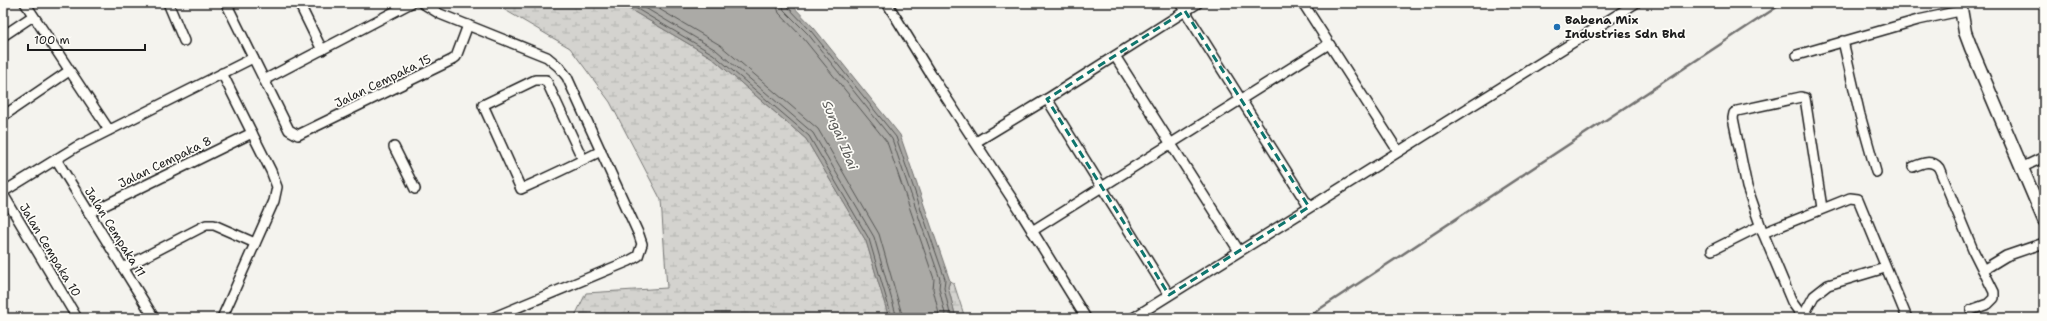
<svg xmlns="http://www.w3.org/2000/svg" width="2047" height="321" viewBox="0 0 2047 321" font-family="'Shantell Sans',sans-serif">
  <style>
    .wetland { fill: url(#wetland-marsh); stroke: #787876 }
    .water { fill: #abaaa6; stroke: #72716f }
    .lines { fill: none; stroke-linecap: round; stroke-linejoin: round }
    .shore { stroke: #555553; stroke-width: 1 }
    .stream { stroke: #72716f; stroke-width: 2.5 }
    .minor-casing { stroke: #1c1c1c; stroke-width: 12 }
    .secondary-casing { stroke: #1c1c1c; stroke-width: 15 }
    .minor { stroke: #fdfcf7; stroke-width: 9 }
    .secondary { stroke: #fdfcf7; stroke-width: 12 }
    .marked { fill: none; stroke: #0f766e; stroke-width: 3; stroke-dasharray: 8 5; stroke-linejoin: round }
    .poi-dot { fill: #1f6fb2; stroke: #fdfcf7; stroke-width: 1.5 }
    .labels { text-anchor: middle; dominant-baseline: central; stroke-width: 3.5; stroke-linejoin: round; paint-order: stroke }
    .poi-label { font-size: 12px; font-weight: bold; fill: #1c1c1c; stroke: #fdfcf7; text-anchor: start }
    .street-label { font-size: 12px; fill: #1c1c1c; stroke: #fdfcf7 }
    .water-label { font-size: 13px; font-style: italic; fill: #5c5c5a; stroke: #fdfcf7 }
  </style>
  <defs>
    <pattern id="wetland-marsh" width="20" height="14" patternUnits="userSpaceOnUse"><rect width="20" height="14" fill="#d4d3cf"/><path d="M1 5h8M5 5V1M11 12h8M15 12V8" fill="none" stroke="#b5b5b1"/></pattern>
  </defs>
  <rect width="100%" height="100%" fill="#f4f3ee"/>
  <filter id="ink" filterUnits="userSpaceOnUse"><feTurbulence type="fractalNoise" baseFrequency=".025" numOctaves="2"/><feDisplacementMap in="SourceGraphic" scale="8" xChannelSelector="R" yChannelSelector="G"/><feConvolveMatrix kernelMatrix="1 2 1 2 8 2 1 2 1" color-interpolation-filters="sRGB"/></filter>
  <g filter="url(#ink)">
    <g class="wetland">
      <path d="M493,3H619L711,57L806,139L866,241L889,318H574L586,293L667,288L661,200L610,102L570,48Z"/>
      <path d="M950,281L954,284L965,318H956L948,287Z"/>
    </g>
    <path class="water" d="M619,3H790L814,28L900,135L950,281L948,287L956,318H889L866,241L806,139L711,57Z"/>
    <g class="lines">
      <g class="shore">
        <path d="M627,3L713,54L809,136L869,239L892,318"/>
        <path d="M637,3L716,50L813,133L874,237L897,318"/>
        <path d="M649,3L720,45L818,129L879,234L903,318"/>
        <path d="M776,3L779,13L803,38L887,142L934,279L933,289L940,318"/>
        <path d="M782,3L784,10L808,34L892,139L940,279L939,288L946,318"/>
        <path d="M787,3L788,7L811,31L896,137L945,279L944,288L951,318"/>
      </g>
      <path class="stream" d="M1306,318L1783,3"/>
      <defs>
        <g id="minor">
          <path d="M25,3L109,130"/>
          <path d="M168,3L184,41"/>
          <path d="M226,3L289,130L298,135L452,60L456,57L468,25"/>
          <path d="M299,3L322,50"/>
          <path d="M422,3L440,14L547,57L559,67L567,77L639,235L642,244L638,256L629,261L492,318"/>
          <path d="M887,3L930,73L1020,211L1086,318"/>
          <path d="M1180,3L1309,207"/>
          <path d="M1303,3L1398,151"/>
          <path d="M3,36L33,16"/>
          <path d="M1843,41L1860,115L1876,172"/>
          <path d="M1797,55L1918,20L1960,11"/>
          <path d="M1115,56L1239,251"/>
          <path d="M264,80L411,3"/>
          <path d="M1047,99L1169,295"/>
          <path d="M3,116L69,71"/>
          <path d="M976,142L1047,99L1198,3"/>
          <path d="M394,147L415,189"/>
          <path d="M56,159L154,318"/>
          <path d="M583,160L546,80H535L483,105L521,189C548,177 575,164 601,151"/>
          <path d="M1913,167C1922,163 1932,159 1939,168L1973,250L1994,292V298L1988,304L1971,310"/>
          <path d="M2021,168L2044,157"/>
          <path d="M3,192L76,147L253,58"/>
          <path d="M3,194L77,318"/>
          <path d="M1822,208L1805,98L1801,97L1737,111L1734,113L1733,118L1747,187L1763,233L1850,198L1858,199L1907,318"/>
          <path d="M89,213L252,133"/>
          <path d="M1032,231L1329,44"/>
          <path d="M1763,233L1792,302L1802,316"/>
          <path d="M1712,250L1760,226"/>
          <path d="M123,268L206,225H214L255,243"/>
          <path d="M1983,270L2006,256L2044,243"/>
          <path d="M222,318L274,201L277,187L271,171L222,73"/>
          <path d="M1133,318L1636,3"/>
          <path d="M1802,318L1814,296L1828,285L1885,268"/>
        </g>
        <path id="secondary" d="M1960,3L1965,32L1971,48L2044,220"/>
      </defs>
      <use href="#minor" class="minor-casing"/>
      <use href="#secondary" class="secondary-casing"/>
      <use href="#minor" class="minor"/>
      <use href="#secondary" class="secondary"/>
    </g>
  </g>
  <path class="marked" d="M1185,11L1309,207L1169,295L1047,99Z"/>
  <circle class="poi-dot" cx="1557" cy="27" r="4"/>
  <g class="labels">
    <g class="poi-label">
      <text x="1565" y="20">Babena Mix<tspan x="1565" dy="14">Industries Sdn Bhd</tspan></text>
    </g>
    <g class="street-label">
      <text transform="translate(383 81) rotate(-26)">Jalan Cempaka 15</text>
      <text transform="translate(165 162) rotate(-26)">Jalan Cempaka 8</text>
      <text transform="translate(115 232) rotate(58)">Jalan Cempaka 11</text>
      <text transform="translate(50 250) rotate(59)">Jalan Cempaka 10</text>
    </g>
    <g class="water-label">
      <text transform="translate(840 135) rotate(68)">Sungai Ibai</text>
    </g>
  </g>
  <rect width="2047" height="321" fill="none" stroke="#fdfcf7" stroke-width="16"/>
  <rect x="8" y="8" width="2031" height="305" fill="none" stroke="#1c1c1c" stroke-width="1.5" filter="url(#ink)"/>
  <path d="M28 44v6h117v-6" fill="none" stroke="#1c1c1c" stroke-width="2"/>
  <text x="34" y="44" font-size="12" fill="#1c1c1c" stroke="#fdfcf7" stroke-width="3" paint-order="stroke">100 m</text>
</svg>
